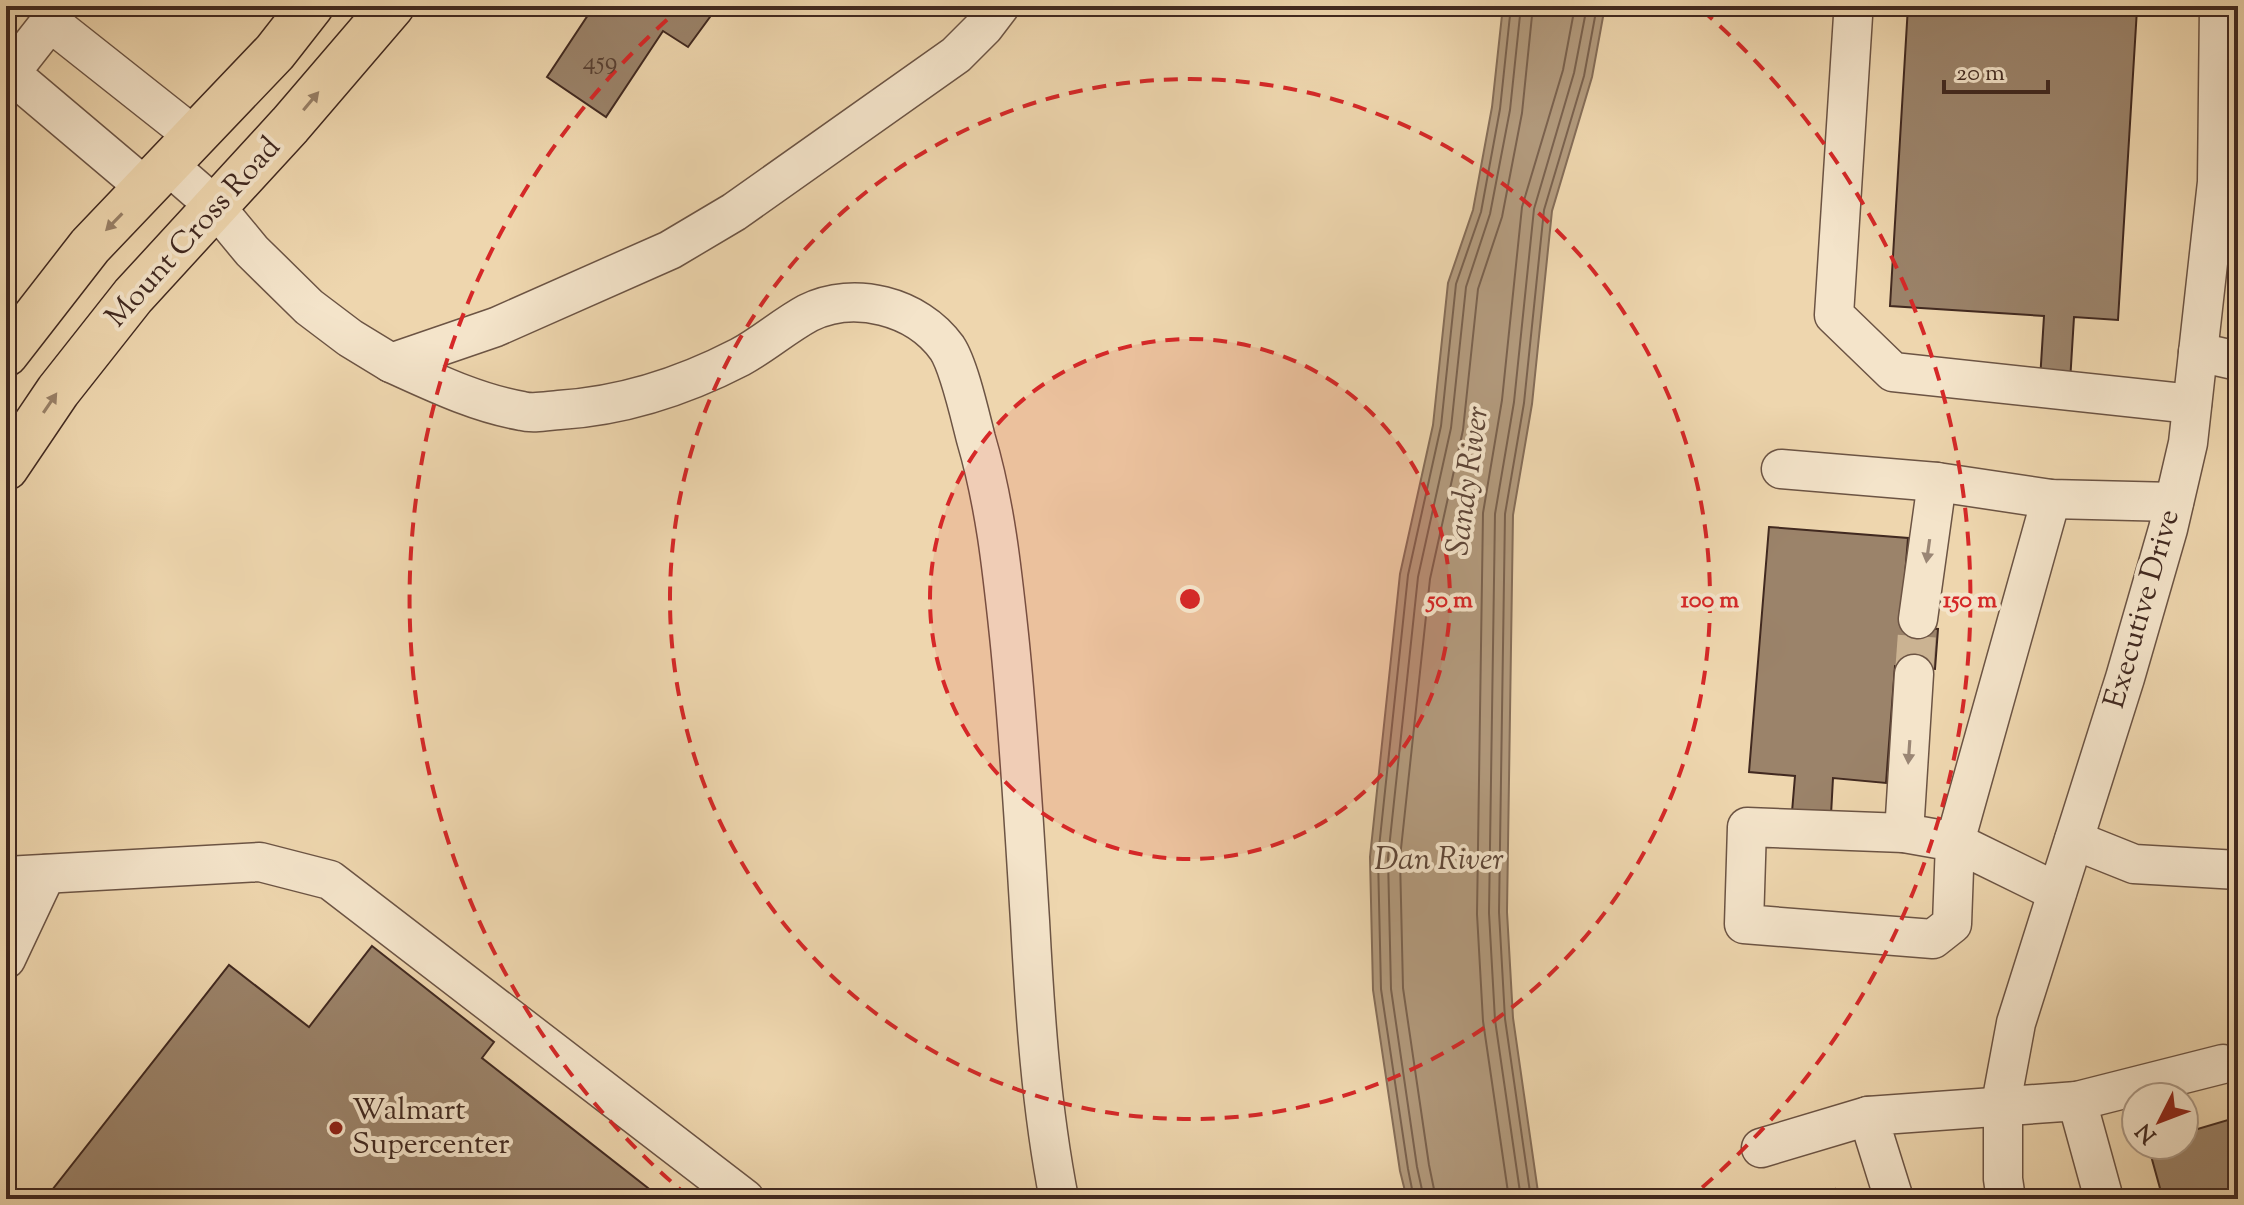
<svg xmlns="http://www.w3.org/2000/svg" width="2244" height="1205" viewBox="0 0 2244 1205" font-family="'Sorts Mill Goudy',serif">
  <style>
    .water { fill: #b39b7e; stroke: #856d58; stroke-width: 2 }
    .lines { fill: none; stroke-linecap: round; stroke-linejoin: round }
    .shore { stroke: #7a624f; stroke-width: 2 }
    .building { fill: #9b836a; stroke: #412920; stroke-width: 2 }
    .minor-tunnel { stroke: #cbb392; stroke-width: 38; stroke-dasharray: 38 19; stroke-linecap: butt }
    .minor-casing { stroke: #6c5444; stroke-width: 41 }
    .major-casing { stroke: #412920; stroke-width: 47 }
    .minor { stroke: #f4e4ca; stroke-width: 38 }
    .major { stroke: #eed6ae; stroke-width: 44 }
    .oneway { fill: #988067 }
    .oneway2 { fill: #9a8675 }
    .ring { fill: none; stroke: #d62828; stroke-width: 4; stroke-dasharray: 14 10 }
    .poi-dot { fill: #8f2418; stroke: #f4e4ca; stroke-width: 3 }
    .labels { text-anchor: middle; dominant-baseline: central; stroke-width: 8; stroke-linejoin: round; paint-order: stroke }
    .number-label { font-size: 26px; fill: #584032 }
    .street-label { font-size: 30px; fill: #412920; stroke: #f4e4ca }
    .poi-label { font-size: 30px; fill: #412920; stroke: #f4e4ca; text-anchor: start }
    .water-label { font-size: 32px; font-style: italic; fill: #5e4638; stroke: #f4e4ca }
    .centre { fill: #d62828; stroke: #f4e4ca; stroke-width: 4 }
    .ring-label { font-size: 24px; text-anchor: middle; font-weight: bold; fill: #d62828; stroke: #f4e4ca; stroke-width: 8; stroke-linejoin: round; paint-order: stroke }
  </style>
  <rect width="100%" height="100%" fill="#eed6ae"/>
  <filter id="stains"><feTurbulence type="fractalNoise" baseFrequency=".0025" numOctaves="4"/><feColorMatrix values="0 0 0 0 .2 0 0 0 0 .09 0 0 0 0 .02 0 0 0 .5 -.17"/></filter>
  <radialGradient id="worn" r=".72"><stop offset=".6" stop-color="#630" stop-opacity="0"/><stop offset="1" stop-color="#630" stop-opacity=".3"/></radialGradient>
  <path class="water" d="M1503,6H1605L1592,77L1552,211L1532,404L1513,515L1507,912L1513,1018L1539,1199H1407L1400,1171L1373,990L1370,857L1400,574L1433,425L1448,283L1473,210L1492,107Z"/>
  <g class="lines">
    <g class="shore">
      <path d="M1414,1199L1408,1169L1381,989L1378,857L1408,575L1441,426L1456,284L1481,212L1500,109L1511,6"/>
      <path d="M1424,1199L1417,1167L1391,989L1388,858L1418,577L1451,428L1466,287L1490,214L1510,110L1521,6"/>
      <path d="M1436,1199L1429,1165L1403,988L1400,858L1430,579L1463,430L1478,289L1502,217L1522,113L1533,6"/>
      <path d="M1509,1199L1483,1021L1477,914L1483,513L1502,400L1522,207L1563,70L1575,6"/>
      <path d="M1521,1199L1495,1020L1489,913L1495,514L1514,402L1534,209L1574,73L1587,6"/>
      <path d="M1531,1199L1505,1019L1499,912L1505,514L1524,403L1544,210L1584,76L1597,6"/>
    </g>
  </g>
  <g class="building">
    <path d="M594,6H718L688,47L663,31L606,117L547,77Z"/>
    <path d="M1908,6H2103L2137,9L2118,320L2074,317L2070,382L2040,380L2044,316L1890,306Z"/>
    <path d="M1769,527L1908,538L1901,626L1938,629L1935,669L1895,666L1886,783L1833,778L1831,815L1792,812L1795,776L1749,772Z"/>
    <path d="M372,946L494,1042L482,1058L662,1199H45L229,965L309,1027Z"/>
    <path d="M2238,1117V1199H2163L2148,1145H2184V1133Z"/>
    <path d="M1835,1189L1838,1199H1795Z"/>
  </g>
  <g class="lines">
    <path class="minor-tunnel" d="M1914,674L1918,619"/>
    <defs>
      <g id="minor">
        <path d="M1851,6L1853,16L1834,315L1893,372L2192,404"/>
        <path d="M168,165L214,205L252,251L309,307L350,338L391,363L496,327L670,250L734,212L956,55L984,27L1000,6"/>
        <path d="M146,188L10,73L50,22L194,136"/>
        <path d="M2198,352L2238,361"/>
        <path d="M391,363C433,382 476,403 522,411C533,414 547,411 559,410C624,406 682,387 740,357C764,344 784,326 808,313C854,290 917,306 947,348C959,366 970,416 976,439C995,503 1002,569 1009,635C1019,730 1024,825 1030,921C1035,1014 1041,1107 1059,1199"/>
        <path d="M1781,469L1937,482L2051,499L2174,502"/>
        <path d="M2051,499L1955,842L1952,924L1933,939L1744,924L1747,827L1904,833L1955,842L2057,892"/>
        <path d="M1918,619L1937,482"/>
        <path d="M1904,833L1914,674"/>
        <path d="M2074,840L2134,864L2238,870"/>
        <path d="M6,876L260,862L330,880L745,1199"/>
        <path d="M6,959L46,874"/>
        <path d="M2077,1101L2223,1064"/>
        <path d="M1761,1148L1868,1116"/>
        <path d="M1894,1199L1868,1116L2077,1101L2104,1199"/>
        <path d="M2006,1199L2003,1179V1093L2016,1023L2125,678L2168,529L2188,443L2217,182L2219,6"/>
      </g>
      <g id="major">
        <path d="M6,354L90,246L275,52L311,6"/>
        <path d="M6,468L58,391L133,296L290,125L392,6"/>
      </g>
    </defs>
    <use href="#minor" class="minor-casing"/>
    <use href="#major" class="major-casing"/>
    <use href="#minor" class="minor"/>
    <use href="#major" class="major"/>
  </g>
  <defs><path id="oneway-solid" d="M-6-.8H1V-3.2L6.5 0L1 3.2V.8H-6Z" transform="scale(2)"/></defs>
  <g class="oneway">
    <use href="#oneway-solid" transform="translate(311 101) rotate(-50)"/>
    <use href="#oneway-solid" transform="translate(114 222) rotate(134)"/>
    <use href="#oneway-solid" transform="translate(50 403) rotate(-56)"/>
  </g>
  <g class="oneway2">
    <use href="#oneway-solid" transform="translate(1928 551) rotate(98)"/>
    <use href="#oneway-solid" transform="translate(1909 752) rotate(94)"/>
  </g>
  <circle cx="1190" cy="599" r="260" fill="#d62828" fill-opacity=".12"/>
  <g class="ring">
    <circle cx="1190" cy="599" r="260"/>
    <circle cx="1190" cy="599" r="520"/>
    <path d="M689 1197A780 780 0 0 1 678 10M1702 10A780 780 0 0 1 1691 1197"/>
  </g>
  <circle class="poi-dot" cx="336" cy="1128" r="8"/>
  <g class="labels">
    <g class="number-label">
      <text x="600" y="62">459</text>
    </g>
    <g class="street-label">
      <text transform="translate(194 233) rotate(-48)">Mount Cross Road</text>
      <text transform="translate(2143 609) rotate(-74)">Executive Drive</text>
    </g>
    <g class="poi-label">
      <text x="352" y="1111">Walmart<tspan x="352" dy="34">Supercenter</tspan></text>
    </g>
    <g class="water-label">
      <text transform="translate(1469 481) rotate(-82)">Sandy River</text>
      <text x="1439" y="861">Dan River</text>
    </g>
  </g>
  <circle cx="1190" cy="599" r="12" class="centre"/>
  <g class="ring-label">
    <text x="1450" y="607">50 m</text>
    <text x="1710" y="607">100 m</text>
    <text x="1970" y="607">150 m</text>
  </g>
  <rect width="2244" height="1205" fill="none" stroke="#eed6ae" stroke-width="32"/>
  <rect x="8" y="8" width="2228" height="1189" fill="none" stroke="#412920" stroke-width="4"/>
  <rect x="16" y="16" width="2212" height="1173" fill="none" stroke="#412920" stroke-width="2"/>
  <g transform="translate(2160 1121) rotate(228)"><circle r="38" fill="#f4e4ca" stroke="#ac9986" stroke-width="2"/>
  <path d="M0-6L14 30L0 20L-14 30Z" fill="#8f2418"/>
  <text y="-12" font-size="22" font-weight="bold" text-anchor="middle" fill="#412920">N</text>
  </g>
  <path d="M1944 80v12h104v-12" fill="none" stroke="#412920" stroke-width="4"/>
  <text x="1956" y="80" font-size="24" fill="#412920" stroke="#f4e4ca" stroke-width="6" paint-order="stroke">20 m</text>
  <rect width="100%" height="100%" filter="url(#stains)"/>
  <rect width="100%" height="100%" fill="url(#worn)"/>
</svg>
